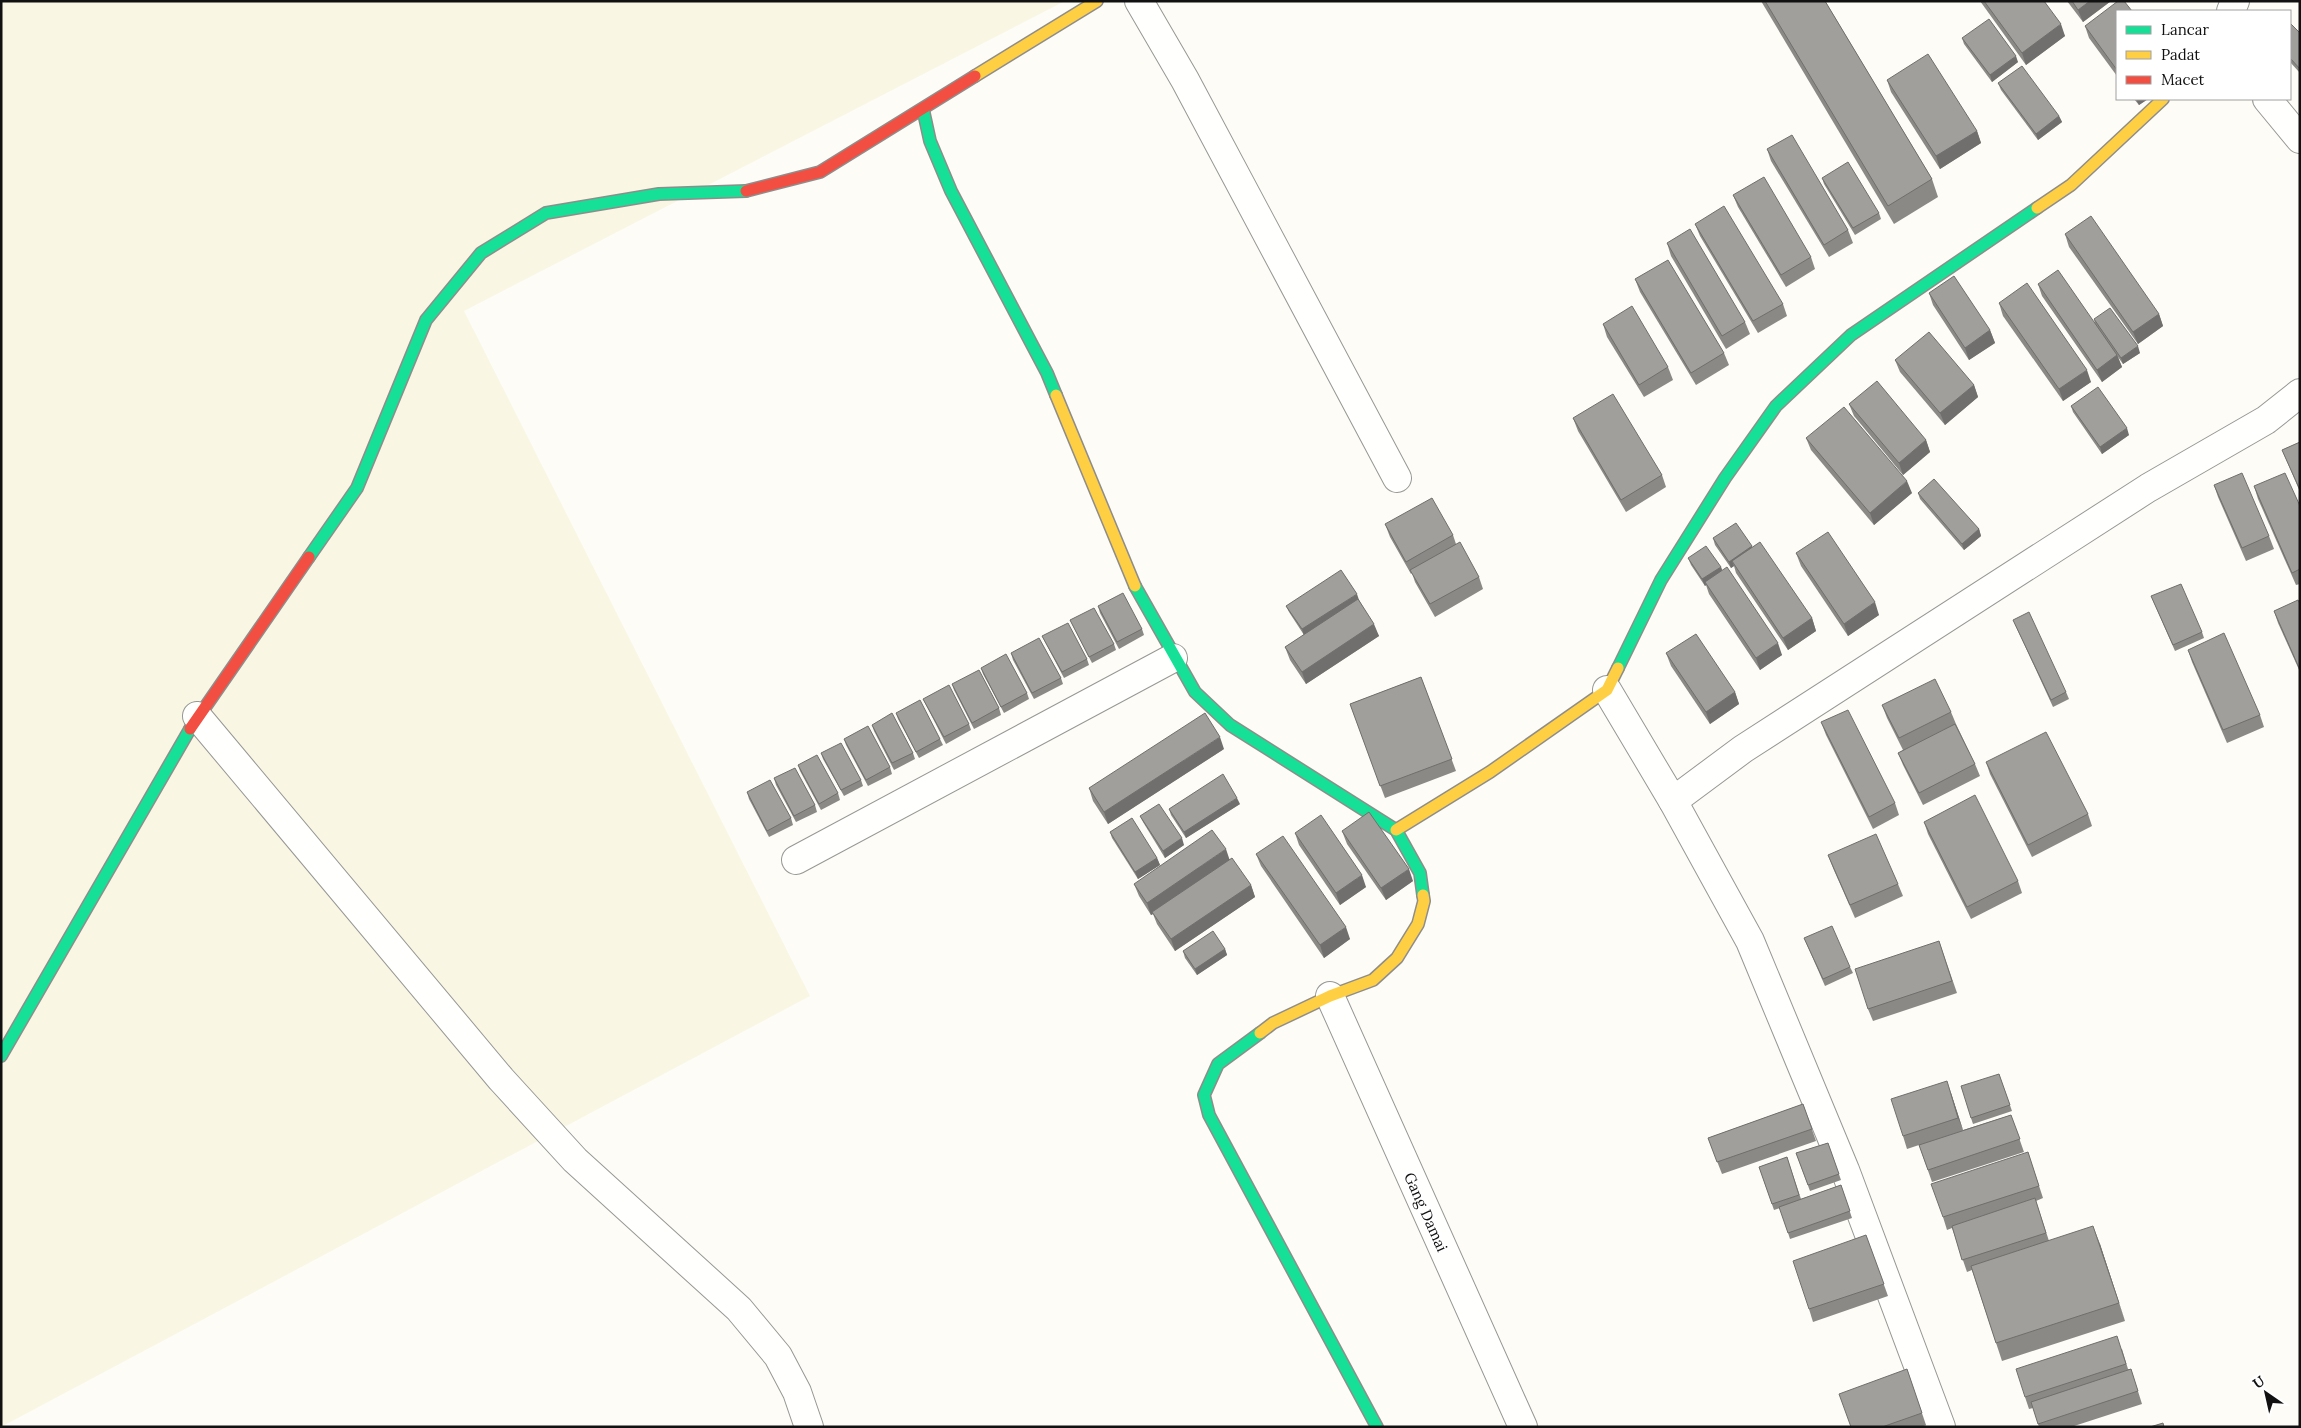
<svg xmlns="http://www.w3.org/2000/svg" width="2301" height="1428" viewBox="0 0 2301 1428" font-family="Lora,serif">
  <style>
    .farmland { fill: #f9f7e4 }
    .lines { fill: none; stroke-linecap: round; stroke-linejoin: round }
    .street-casing { stroke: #979795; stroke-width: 30 }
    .fast-casing { stroke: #8e8d8b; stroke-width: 14 }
    .slow-casing { stroke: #8e8d8b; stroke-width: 14 }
    .jam-casing { stroke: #8e8d8b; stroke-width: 14 }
    .street { stroke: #fffffe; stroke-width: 28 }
    .fast { stroke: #16e098; stroke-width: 11 }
    .slow { stroke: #ffcf43; stroke-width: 11 }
    .jam { stroke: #f24e42; stroke-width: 11 }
    .wall { fill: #8a8986 }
    .shaded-wall { fill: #716f6d }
    .building { fill: #a19f9c; stroke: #716f6d }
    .labels { text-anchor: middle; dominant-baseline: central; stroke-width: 5; stroke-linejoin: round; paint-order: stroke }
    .street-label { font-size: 15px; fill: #111; stroke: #fff }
  </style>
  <rect width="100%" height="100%" fill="#fdfcf7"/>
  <path class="farmland" d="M1,1H1065L464,311L810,996L1,1427Z"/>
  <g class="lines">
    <defs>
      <g id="street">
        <path d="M1139,1L1185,80L1397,478"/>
        <path d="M2231,11L2235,1"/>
        <path d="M2267,99L2300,139"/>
        <path d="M1607,690L1673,801L1750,941L1845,1170L1941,1427"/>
        <path d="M197,716L501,1079L575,1160L739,1309L778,1356L797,1392L809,1427"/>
        <path d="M1673,801L1743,749L2148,488L2266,420L2300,393"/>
        <path d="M796,860L1173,658"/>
        <path d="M1330,996L1523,1427"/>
      </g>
      <g id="fast">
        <path d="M923,109L930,141L951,191L1047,373L1056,395"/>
        <path d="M309,557L357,488L426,320L481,253L546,213L659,194L746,191"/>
        <path d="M1135,586L1195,692L1230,725L1396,830L1420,873L1423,895"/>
        <path d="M1618,668L1661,580L1725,478L1776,406L1851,335L2037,208"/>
        <path d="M1260,1033L1218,1064L1204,1095L1209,1115L1377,1427"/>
        <path d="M1,1056L190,729"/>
      </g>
      <g id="slow">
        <path d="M975,76L1097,1"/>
        <path d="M2037,208L2071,185L2163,99"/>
        <path d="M1056,395L1135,586"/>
        <path d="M1396,830L1490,772L1607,690L1618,668"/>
        <path d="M1260,1033L1273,1023L1330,996L1373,980L1397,958L1418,924L1424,901L1423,895"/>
      </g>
      <g id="jam">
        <path d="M746,191L820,172L975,76"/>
        <path d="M190,729L309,557"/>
      </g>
    </defs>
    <use href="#street" class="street-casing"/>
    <use href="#fast" class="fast-casing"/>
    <use href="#slow" class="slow-casing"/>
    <use href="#jam" class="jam-casing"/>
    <use href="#street" class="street"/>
    <use href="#fast" class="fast"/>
    <use href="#slow" class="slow"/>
    <use href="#jam" class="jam"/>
  </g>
  <g class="wall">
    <path d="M1761,1H1825L1932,179L1938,197L1894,224Z"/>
    <path d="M1980,1H2044L2065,36L2026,65Z"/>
    <path d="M2067,1H2111L2083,22Z"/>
    <path d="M2117,11V76L2089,38L2085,26Z"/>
    <path d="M2290,23L2300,33V73L2290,62Z"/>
    <path d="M1962,38L2018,62L1992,82L1964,44Z"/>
    <path d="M1887,80L1977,131L1981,143L1940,169L1891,92Z"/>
    <path d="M1998,83L2059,116L2062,122L2038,140L2001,90Z"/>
    <path d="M2134,99H2148L2139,105Z"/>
    <path d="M1767,149L1848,230L1853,243L1829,257L1771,161Z"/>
    <path d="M1822,178L1879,213L1881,219L1855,235L1824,184Z"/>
    <path d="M1733,195L1811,257L1815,269L1786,287L1738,207Z"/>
    <path d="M1695,224L1783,304L1787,316L1758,333L1700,236Z"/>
    <path d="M2065,234L2159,314L2163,326L2138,344L2069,247Z"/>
    <path d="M1667,243L1745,322L1750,334L1726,349L1671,256Z"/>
    <path d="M1635,279L1724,353L1729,365L1696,385L1640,292Z"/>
    <path d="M2038,284L2095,324L2094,319L2140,353L2123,364L2118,357L2122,367L2102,382L2042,296Z"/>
    <path d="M1929,293L1990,330L1995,343L1969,360L1933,305Z"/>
    <path d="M1999,303L2091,382L2063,401L2003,316Z"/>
    <path d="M1603,324L1668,367L1673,380L1644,397L1607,337Z"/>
    <path d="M1895,360L1974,385L1978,397L1945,425L1900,372Z"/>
    <path d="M1849,404L1926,440L1930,452L1903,475L1854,416Z"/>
    <path d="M2071,406L2129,435L2102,454L2073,412Z"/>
    <path d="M1573,418L1662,475L1666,487L1626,512L1578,431Z"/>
    <path d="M1806,438L1912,493L1874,525L1811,450Z"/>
    <path d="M2300,442V492L2282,450Z"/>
    <path d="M2214,485L2269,536L2274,549L2246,561L2218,497Z"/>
    <path d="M2254,486L2300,506V584L2296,585L2258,499Z"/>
    <path d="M1918,493L1979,529L1981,536L1964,550L1920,499Z"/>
    <path d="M1385,524L1453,535L1456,544L1479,577L1483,589L1435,617L1415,582L1412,573L1411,574L1390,537Z"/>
    <path d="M1713,538L1752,547L1812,618L1816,631L1788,650L1736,573L1734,566L1731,568L1715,545Z"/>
    <path d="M1796,553L1879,615L1848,636L1801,566Z"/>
    <path d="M1688,558L1721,567L1722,570L1782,655L1760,670L1709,594L1706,585L1705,586L1691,565Z"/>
    <path d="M2151,596L2202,632L2204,638L2175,651Z"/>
    <path d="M1359,600L1379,636L1306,684L1290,660L1285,647L1304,635L1289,612L1286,606Z"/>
    <path d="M2300,604V672L2278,623L2274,611Z"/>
    <path d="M1098,606L1142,629L1144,635L1119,649L1100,613Z"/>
    <path d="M1070,620L1114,644L1116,650L1092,663L1073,626Z"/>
    <path d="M2013,620L2066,692L2069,699L2053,707Z"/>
    <path d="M1042,636L1087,659L1089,665L1064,678L1045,642Z"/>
    <path d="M2188,650L2260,715L2264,727L2227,743L2192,662Z"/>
    <path d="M1011,653L1061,678L1063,684L1034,699L1013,660Z"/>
    <path d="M1666,653L1735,692L1739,704L1710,724L1671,666Z"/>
    <path d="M981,668L1027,693L1029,699L1004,713L983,674Z"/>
    <path d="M1421,677L1456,771L1385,798L1350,704Z"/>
    <path d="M952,684L999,708L1001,715L974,729L954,690Z"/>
    <path d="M923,699L969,724L971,730L946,744L926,705Z"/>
    <path d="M1882,705L1951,712L1956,724L1975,764L1980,776L1923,805L1903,765L1898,753L1903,750L1887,718Z"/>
    <path d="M896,713L940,739L943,745L919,758L898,719Z"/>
    <path d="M1821,722L1895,803L1899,815L1873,829L1826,735Z"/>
    <path d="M872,725L913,753L915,759L894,770L874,731Z"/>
    <path d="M844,739L890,767L892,774L868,786L846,745Z"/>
    <path d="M1224,749L1108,824L1093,801L1089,788Z"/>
    <path d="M821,753L861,780L863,786L844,796L823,759Z"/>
    <path d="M1986,762L2088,814L2092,826L2032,857L1990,774Z"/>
    <path d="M798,765L838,793L840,800L821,810L800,771Z"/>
    <path d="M774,778L815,805L817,812L796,822L776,785Z"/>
    <path d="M747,792L791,818L793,825L769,837L749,799Z"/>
    <path d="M1240,804L1186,838L1171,815L1169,809Z"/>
    <path d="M1140,816L1184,845L1165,858L1143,822Z"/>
    <path d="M1924,822L2018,881L2022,893L1971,919L1928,834Z"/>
    <path d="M1342,831L1413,881L1386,900L1347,844Z"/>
    <path d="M1110,832L1157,858L1160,865L1138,879L1112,838Z"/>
    <path d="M1295,833L1366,887L1340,905L1299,845Z"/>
    <path d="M1256,854L1350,939L1324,958L1261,866Z"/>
    <path d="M1828,855L1898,884L1903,896L1855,918L1833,868Z"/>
    <path d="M1230,859L1251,885L1255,897L1175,951L1157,924L1153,914L1151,915L1139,896L1134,884Z"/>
    <path d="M1804,938L1850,967L1853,973L1825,986Z"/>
    <path d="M1939,941L1957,993L1873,1021L1868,1009Z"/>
    <path d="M1225,949L1227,955L1197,975L1185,958L1183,951Z"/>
    <path d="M1999,1074L2012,1111L1973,1124L1971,1118Z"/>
    <path d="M1951,1093L1963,1130L2011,1115L2024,1152L1932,1182L1919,1145L1907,1149L1903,1136Z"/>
    <path d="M1803,1104L1816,1141L1722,1174L1708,1138Z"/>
    <path d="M1828,1143L1841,1180L1810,1191L1796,1153Z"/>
    <path d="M2028,1152L2043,1198L2036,1201L2049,1241L2100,1244L2125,1321L2002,1361L1972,1270L1967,1272L1952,1228L1947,1230L1943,1217Z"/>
    <path d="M1787,1157L1801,1199L1841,1185L1852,1218L1790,1239L1780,1208L1774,1210L1759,1167Z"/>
    <path d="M1866,1235L1888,1296L1813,1322L1809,1309Z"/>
    <path d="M2122,1349L2128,1369H2131L2142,1404L2071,1427H2039L2033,1408L2029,1409L2025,1397Z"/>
    <path d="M1907,1369L1926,1425L1921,1427H1851Z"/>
  </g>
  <g class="shaded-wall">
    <path d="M2090,1H2111L2083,22L2078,10Z"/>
    <path d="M2061,24L2065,36L2026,65L2022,53Z"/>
    <path d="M2016,56L2018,62L1992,82L1990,75Z"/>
    <path d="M2136,99H2148L2139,105Z"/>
    <path d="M2059,116L2062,122L2038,140L2036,134Z"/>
    <path d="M1977,131L1981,143L1940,169L1936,156Z"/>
    <path d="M2159,314L2163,326L2138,344L2133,332Z"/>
    <path d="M1990,330L1995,343L1969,360L1965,348Z"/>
    <path d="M2138,346L2140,353L2123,364L2121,358Z"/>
    <path d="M2117,355L2122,367L2102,382L2097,370Z"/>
    <path d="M2087,370L2091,382L2063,401L2059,389Z"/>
    <path d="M1974,385L1978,397L1945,425L1940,413Z"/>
    <path d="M2127,428L2129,435L2102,454L2100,447Z"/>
    <path d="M1926,440L1930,452L1903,475L1899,463Z"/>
    <path d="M1907,481L1912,493L1874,525L1870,513Z"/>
    <path d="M1979,529L1981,536L1964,550L1962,544Z"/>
    <path d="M1752,546L1754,552L1732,561L1734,566L1731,568L1729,562Z"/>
    <path d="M1721,567L1723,573L1705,582L1706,585L1705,586L1702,579Z"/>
    <path d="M1357,594L1359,600L1304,636L1302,629Z"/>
    <path d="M1875,602L1879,615L1848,636L1844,624Z"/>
    <path d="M1812,618L1816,631L1788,650L1783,638Z"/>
    <path d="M1374,624L1379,636L1306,684L1302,672Z"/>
    <path d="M1778,643L1782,655L1760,670L1756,658Z"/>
    <path d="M1735,692L1739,704L1710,724L1706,712Z"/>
    <path d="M1220,737L1224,749L1108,824L1104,812Z"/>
    <path d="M1237,798L1240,804L1186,838L1184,832Z"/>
    <path d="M1182,838L1184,845L1165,858L1163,851Z"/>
    <path d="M1226,849L1230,861L1152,912L1153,914L1151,915L1147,903Z"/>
    <path d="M1157,858L1160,865L1138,879L1135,872Z"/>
    <path d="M1409,869L1413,881L1386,900L1381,888Z"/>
    <path d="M1362,875L1366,887L1340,905L1336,893Z"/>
    <path d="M1251,885L1255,897L1175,951L1171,939Z"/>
    <path d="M1346,927L1350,939L1324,958L1320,945Z"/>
    <path d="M1225,949L1227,955L1197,975L1195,969Z"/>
    <path d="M1947,1081L1951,1093L1963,1130L1958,1118Z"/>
    <path d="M2093,1226L2100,1244L2125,1321L2119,1303Z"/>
  </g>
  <g class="building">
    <path d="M1765,1H1825L1932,179L1888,206Z"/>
    <path d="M1984,1H2044L2061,24L2022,53Z"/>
    <path d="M2072,1H2090L2078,10Z"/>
    <path d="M2118,1H2124L2132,11H2117V70L2085,26Z"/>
    <path d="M1989,19L2016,56L1990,75L1962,38Z"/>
    <path d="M2290,23L2300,33V69L2290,58Z"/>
    <path d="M1928,54L1977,131L1936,156L1887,80Z"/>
    <path d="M2022,66L2059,116L2036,134L1998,83Z"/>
    <path d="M1792,135L1848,230L1824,245L1767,149Z"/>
    <path d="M1848,162L1879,213L1853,228L1822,178Z"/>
    <path d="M1764,177L1811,257L1781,275L1733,195Z"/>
    <path d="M1724,206L1783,304L1753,321L1695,224Z"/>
    <path d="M2091,216L2159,314L2133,332L2065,234Z"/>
    <path d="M1690,229L1745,322L1722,336L1667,243Z"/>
    <path d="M1668,260L1724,353L1691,373L1635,279Z"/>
    <path d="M2058,270L2117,355L2097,370L2038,284Z"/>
    <path d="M1954,276L1990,330L1965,348L1929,293Z"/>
    <path d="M2027,283L2087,370L2059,389L1999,303Z"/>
    <path d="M1632,306L1668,367L1639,385L1603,324Z"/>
    <path d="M2110,308L2138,346L2121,358L2094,319Z"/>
    <path d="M1929,332L1974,385L1940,413L1895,360Z"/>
    <path d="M1877,381L1926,440L1899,463L1849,404Z"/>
    <path d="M2098,387L2127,428L2100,447L2071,406Z"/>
    <path d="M1613,394L1662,475L1621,500L1573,418Z"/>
    <path d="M1844,407L1907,481L1870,513L1806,438Z"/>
    <path d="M2300,442V490L2282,450Z"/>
    <path d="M2242,473L2269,536L2242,548L2214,485Z"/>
    <path d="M2285,473L2300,506V569L2292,573L2254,486Z"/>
    <path d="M1934,479L1979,529L1962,544L1918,493Z"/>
    <path d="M1432,498L1453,535L1406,562L1385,524Z"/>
    <path d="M1736,523L1752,546L1729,562L1713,538Z"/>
    <path d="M1828,532L1875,602L1844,624L1796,553Z"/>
    <path d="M1460,542L1479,577L1430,604L1410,570Z"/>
    <path d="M1760,542L1812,618L1783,638L1732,561Z"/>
    <path d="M1706,546L1721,567L1702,579L1688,558Z"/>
    <path d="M1727,567L1778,643L1756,658L1705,582Z"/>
    <path d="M1341,570L1357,594L1302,629L1286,606Z"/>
    <path d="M2181,584L2202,632L2173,645L2151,596Z"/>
    <path d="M1123,593L1142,629L1117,642L1098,606Z"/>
    <path d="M1358,599L1374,624L1302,672L1285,647Z"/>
    <path d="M2298,600L2300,604V670L2274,611Z"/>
    <path d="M1094,608L1114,644L1089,657L1070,620Z"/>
    <path d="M2029,612L2066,692L2051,700L2013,620Z"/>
    <path d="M1068,623L1087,659L1062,672L1042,636Z"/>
    <path d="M2224,633L2260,715L2223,730L2188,650Z"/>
    <path d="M1696,634L1735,692L1706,712L1666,653Z"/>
    <path d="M1039,638L1061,678L1032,693L1011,653Z"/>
    <path d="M1006,654L1027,693L1001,707L981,668Z"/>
    <path d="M979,670L999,708L972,723L952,684Z"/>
    <path d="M1421,677L1452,759L1380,786L1350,704Z"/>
    <path d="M1935,679L1951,712L1899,738L1882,705Z"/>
    <path d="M949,685L969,724L944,737L923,699Z"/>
    <path d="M920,700L940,739L916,752L896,713Z"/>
    <path d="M1848,710L1895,803L1869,817L1821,722Z"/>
    <path d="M892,713L913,753L892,763L872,725Z"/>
    <path d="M1205,713L1220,737L1104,812L1089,788Z"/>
    <path d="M1955,724L1975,764L1919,793L1898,753Z"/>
    <path d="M868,726L890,767L866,780L844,739Z"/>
    <path d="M2046,732L2088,814L2028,845L1986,762Z"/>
    <path d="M841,743L861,780L841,790L821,753Z"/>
    <path d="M817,755L838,793L819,804L798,765Z"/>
    <path d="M795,768L815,805L794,816L774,778Z"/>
    <path d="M1223,774L1237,798L1184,832L1169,809Z"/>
    <path d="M770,780L791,818L767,831L747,792Z"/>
    <path d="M1975,795L2018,881L1967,907L1924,822Z"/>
    <path d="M1159,804L1182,838L1163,851L1140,816Z"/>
    <path d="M1369,812L1409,869L1381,888L1342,831Z"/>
    <path d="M1321,815L1362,875L1336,893L1295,833Z"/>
    <path d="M1132,818L1157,858L1135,872L1110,832Z"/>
    <path d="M1212,830L1226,849L1147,903L1134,884Z"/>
    <path d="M1876,834L1898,884L1850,905L1828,855Z"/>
    <path d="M1283,836L1346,927L1320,945L1256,854Z"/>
    <path d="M1232,858L1251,885L1171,939L1152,912Z"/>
    <path d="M1832,926L1850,967L1823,979L1804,938Z"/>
    <path d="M1213,931L1225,949L1195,969L1183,951Z"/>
    <path d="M1939,941L1952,981L1868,1009L1855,969Z"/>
    <path d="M1999,1074L2010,1105L1971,1118L1961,1086Z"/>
    <path d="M1947,1081L1958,1118L1903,1136L1891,1099Z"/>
    <path d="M1803,1104L1812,1129L1717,1162L1708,1138Z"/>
    <path d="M2011,1115L2020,1139L1928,1170L1919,1145Z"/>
    <path d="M1828,1143L1839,1174L1808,1185L1796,1153Z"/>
    <path d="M2028,1152L2039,1186L1943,1217L1931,1184Z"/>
    <path d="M1787,1157L1799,1195L1772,1204L1759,1167Z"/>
    <path d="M1841,1185L1850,1211L1788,1233L1779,1207Z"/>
    <path d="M2035,1198L2046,1233L1962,1260L1952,1226Z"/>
    <path d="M2093,1226L2119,1303L1996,1343L1971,1266Z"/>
    <path d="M1866,1235L1884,1284L1809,1309L1793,1261Z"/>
    <path d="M2117,1336L2126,1364L2025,1397L2016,1369Z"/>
    <path d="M1907,1369L1922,1413L1882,1427H1851L1839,1394Z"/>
    <path d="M2131,1369L2138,1391L2038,1424L2031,1402Z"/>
    <path d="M2163,1423L2164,1427H2150Z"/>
  </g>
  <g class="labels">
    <g class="street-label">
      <text transform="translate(1426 1212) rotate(66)">Gang Damai</text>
    </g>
  </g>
  <rect width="2301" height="1428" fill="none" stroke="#111111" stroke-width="5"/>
  <rect x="2116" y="10" width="175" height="90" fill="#ffffff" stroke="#a0a0a0"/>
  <rect x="2126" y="26" width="25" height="8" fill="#16e098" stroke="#a0a0a0"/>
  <text x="2161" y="35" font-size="15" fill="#111111">Lancar</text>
  <rect x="2126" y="51" width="25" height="8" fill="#ffcf43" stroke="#a0a0a0"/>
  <text x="2161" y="60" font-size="15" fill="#111111">Padat</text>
  <rect x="2126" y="76" width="25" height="8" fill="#f24e42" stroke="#a0a0a0"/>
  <text x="2161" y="85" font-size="15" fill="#111111">Macet</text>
  <g transform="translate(2266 1393) rotate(326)" stroke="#ffffff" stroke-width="4" paint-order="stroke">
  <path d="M0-4L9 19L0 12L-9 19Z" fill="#111111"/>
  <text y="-8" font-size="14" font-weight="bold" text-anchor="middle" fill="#111111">U</text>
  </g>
</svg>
